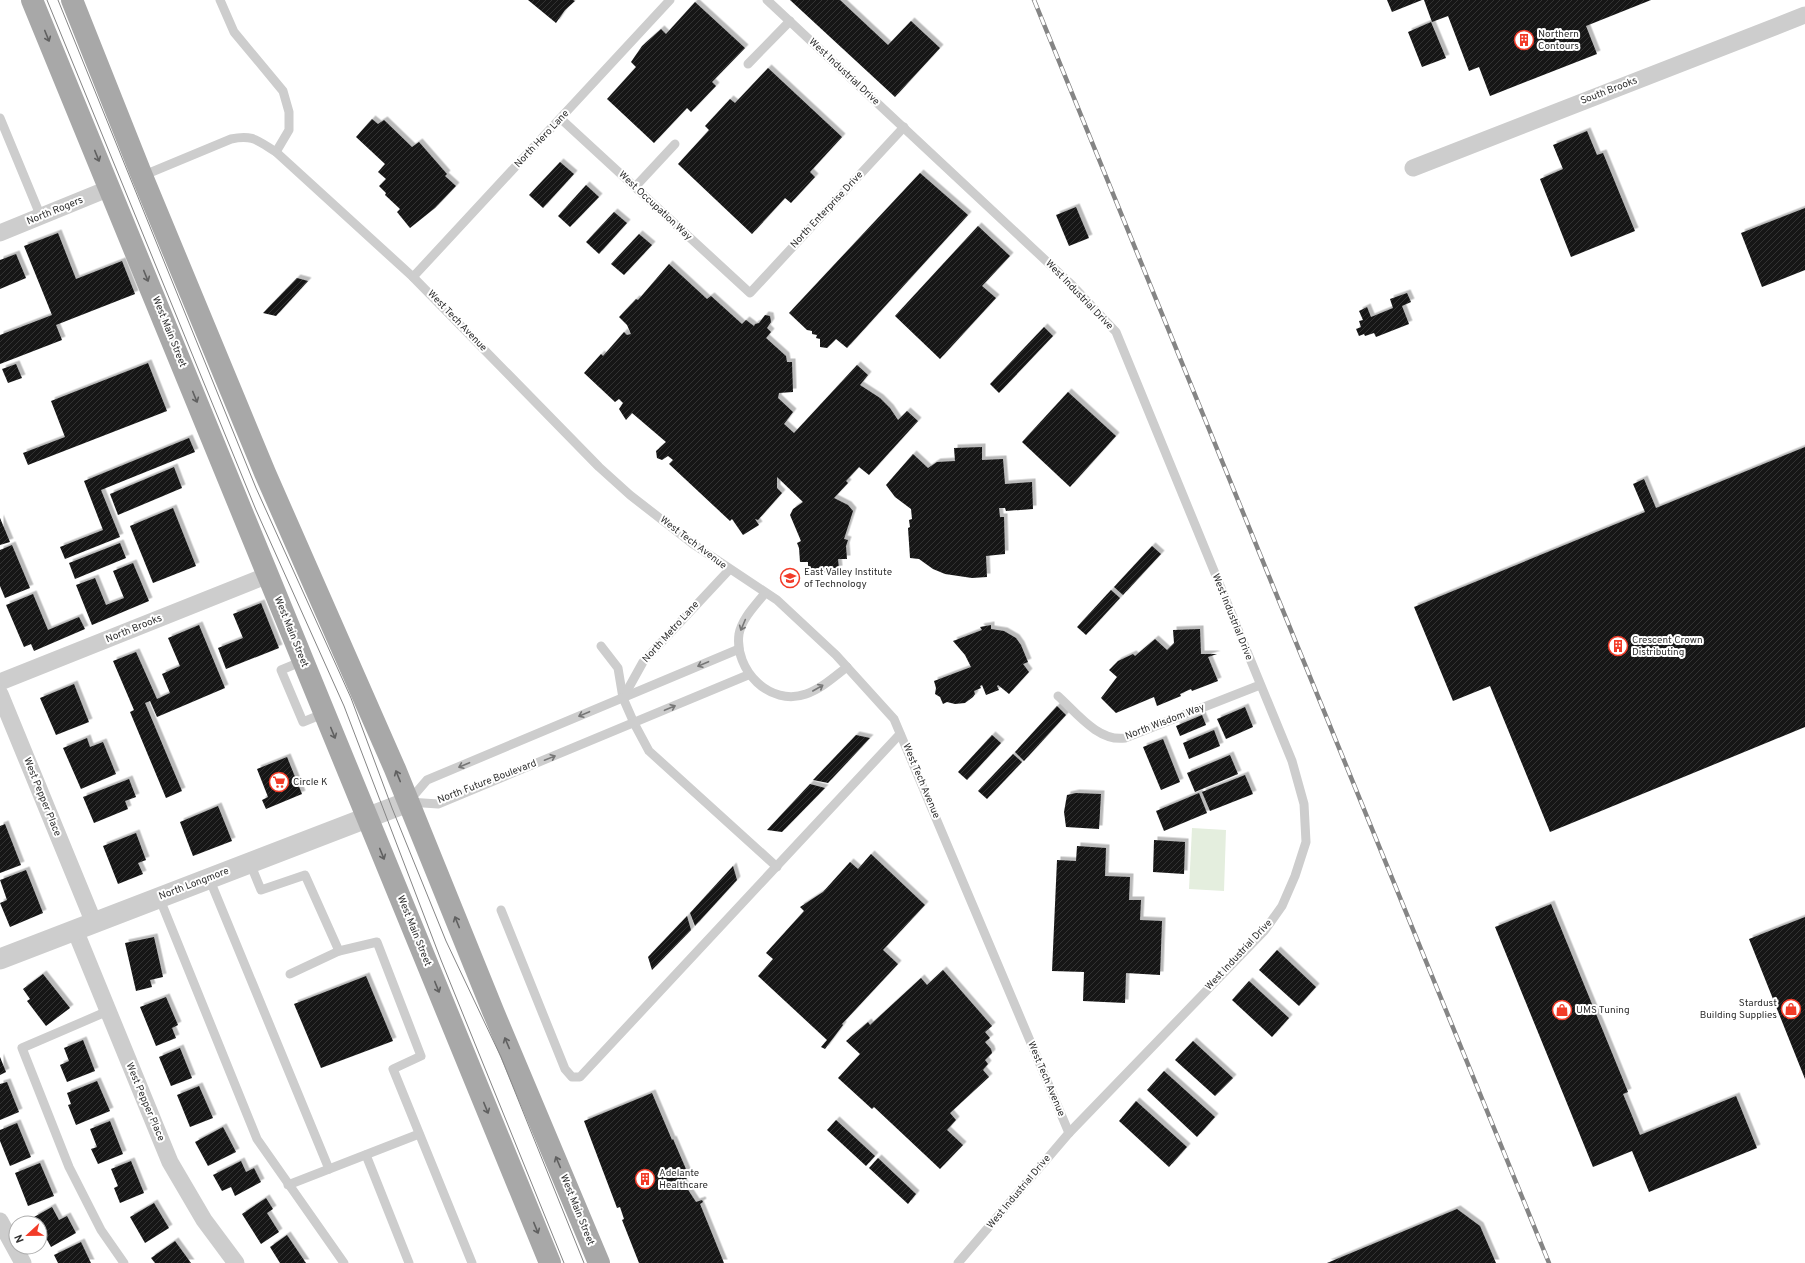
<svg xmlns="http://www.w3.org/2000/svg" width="1805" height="1263" viewBox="0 0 1805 1263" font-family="Overpass,sans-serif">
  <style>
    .pitch { fill: #e4eede }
    .building { fill: url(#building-hatch); filter: url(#shadow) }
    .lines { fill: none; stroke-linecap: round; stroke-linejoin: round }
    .service { stroke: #cdcdcd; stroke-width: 9 }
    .minor { stroke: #cdcdcd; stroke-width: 17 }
    .tertiary { stroke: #cdcdcd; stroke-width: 21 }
    .primary { stroke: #a8a8a8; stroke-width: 22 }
    .tram { stroke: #858585; stroke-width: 1 }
    .rail-casing { stroke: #858585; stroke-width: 4.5 }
    .rail { stroke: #fff; stroke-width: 3; stroke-dasharray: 9; stroke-linecap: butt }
    .oneway { stroke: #606060 }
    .oneway2 { stroke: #777 }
    .labels { text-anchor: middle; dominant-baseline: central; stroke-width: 4; stroke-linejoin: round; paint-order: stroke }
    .poi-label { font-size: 10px; fill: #303030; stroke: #fff; text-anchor: start }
    .street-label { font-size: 10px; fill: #303030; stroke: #fff }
  </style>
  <defs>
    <pattern id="building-hatch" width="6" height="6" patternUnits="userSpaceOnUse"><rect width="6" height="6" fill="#171717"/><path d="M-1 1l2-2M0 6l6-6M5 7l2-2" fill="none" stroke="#303030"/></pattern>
    <filter id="shadow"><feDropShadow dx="3.5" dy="-3.5" stdDeviation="0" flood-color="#0004"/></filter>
  </defs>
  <rect width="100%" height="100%" fill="#fff"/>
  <path class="pitch" d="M1192,828L1226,830L1224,891L1189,889Z"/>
  <g class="building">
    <path d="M528,0H573L575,1L565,10L556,23Z"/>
    <path d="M790,0H840L888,45L911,21L940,48L895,97Z"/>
    <path d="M1387,0H1422L1392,12Z"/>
    <path d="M1424,0H1651L1586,26L1597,54L1490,96L1479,67L1469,71L1448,16L1432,22Z"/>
    <path d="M695,2L745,48L712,82L716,86L691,112L687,108L654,143L607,99L636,67L631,62L642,46L661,29L666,34Z"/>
    <path d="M1431,22L1446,58L1422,67L1408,32Z"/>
    <path d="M768,68L842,137L810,172L815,177L791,203L785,198L752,234L678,164L709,130L705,126L730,99L735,103Z"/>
    <path d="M372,119L378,124L384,120L412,147L419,142L447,174L445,176L456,186L435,208L410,228L397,212L400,209L385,195L386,193L379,186L386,179L378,172L385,164L356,137Z"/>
    <path d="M1587,131L1597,155L1603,153L1635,231L1571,257L1540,179L1563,169L1553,145Z"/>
    <path d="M560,162L574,174L543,208L529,195Z"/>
    <path d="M920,173L968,215L847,348L836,339L827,348L820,347V339L816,338L817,335L812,334V331L807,330L789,313Z"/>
    <path d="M586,185L599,197L570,227L558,216Z"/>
    <path d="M1076,207L1089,238L1069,246L1056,215Z"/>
    <path d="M1805,208V270L1762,287L1741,233Z"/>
    <path d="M614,212L627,223L599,254L586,242Z"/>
    <path d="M978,226L1010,256L982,286L996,298L940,359L895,316Z"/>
    <path d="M58,233L76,279L122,261L135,294L56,325L62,340L0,364V335L52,315L24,246Z"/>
    <path d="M639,234L652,245L624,275L611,264Z"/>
    <path d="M16,254L26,278L0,289V260Z"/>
    <path d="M669,264L707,299L711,296L742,324L746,320L754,326L755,324L759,323L765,315L770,316L771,322L767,328L771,332L766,338L786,356L787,362H792L793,392L779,393L778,398L793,412L784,424L794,433L857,365L868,375L860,385L880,398L890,408L898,420L907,411L918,421L869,475L859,467L846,481L848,483L834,498L848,505L853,511L844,539L848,540L846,546L847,559H838L839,569L821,573L808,570V562H800L799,548L797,543L801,541L790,515L793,509L803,502L777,477V488L782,493L758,520L755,519L759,525L743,535L732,519L730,521L669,464L673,460L668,456L662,460L657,458L656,451L666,442L632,413L626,420L619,409L623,403L619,399L615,402L584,373L601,354L603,356L624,332L627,335L631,334L627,325L619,317L636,299L638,300Z"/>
    <path d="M297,278L308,281L276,316L263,313Z"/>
    <path d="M1407,293L1411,302L1402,306L1409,324L1376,337L1374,333L1365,336L1364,334L1359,336L1356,329L1361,327L1359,321L1363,320L1359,311L1367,307L1371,317L1393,308L1390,299Z"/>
    <path d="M1044,327L1053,336L999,393L990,384Z"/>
    <path d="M148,363L167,411L28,465L23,453L65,437L51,401Z"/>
    <path d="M16,364L22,378L8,383L2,369Z"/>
    <path d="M1068,392L1116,436L1070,487L1022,442Z"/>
    <path d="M189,438L195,452L101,490L120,537L65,559L60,547L103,530L84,481Z"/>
    <path d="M982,447V460L1003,459L1005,484L1032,482L1033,509L1006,511L1005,508H999L1000,517H1004L1005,554L986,556L987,577L972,578L945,574L933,569L919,559L910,558L908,528L910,527L909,520L912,519L911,509L895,497L886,485L913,454L928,468L937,462L955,461L954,448Z"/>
    <path d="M1805,447V727L1550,832L1490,686L1453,701L1414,607L1645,512L1633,484L1644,479L1656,508Z"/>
    <path d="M174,467L182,488L118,515L110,494Z"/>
    <path d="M173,508L196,566L153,583L130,526Z"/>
    <path d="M0,518L10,542L0,545Z"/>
    <path d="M120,543L126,558L75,579L69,563Z"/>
    <path d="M12,545L30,588L5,598L0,586V550Z"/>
    <path d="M1152,546L1161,554L1123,595L1114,587Z"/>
    <path d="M133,563L149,601L92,625L76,585L95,578L106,605L124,598L113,571Z"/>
    <path d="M1111,590L1120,598L1086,635L1077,627Z"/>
    <path d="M33,594L48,630L79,617L85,629L34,651L31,644L24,647L6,605Z"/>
    <path d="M261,603L279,648L226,669L218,648L243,638L233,614Z"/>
    <path d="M199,625L225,688L157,717L150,701L145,703L182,791L166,798L130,712L134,710L113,661L136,652L157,699L170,693L162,674L180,666L168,638Z"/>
    <path d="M991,625V629L1004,631L1016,638L1021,645L1028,662L1023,664L1029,672L1009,694L998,685L997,686L999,690L986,695L982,685L980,686L981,688L974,691L975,694L973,697L965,703L955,704L947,702L943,704L940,697L935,694L936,688L934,681L971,667L965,655L953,641L982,630L980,627Z"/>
    <path d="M1200,629L1201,654H1217L1208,657L1218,681L1192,691L1191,689L1180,694L1181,696L1157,706L1154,697L1116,713L1101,698L1117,677L1109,670L1118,661L1133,654L1135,656L1155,639L1167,650L1174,643L1173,630Z"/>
    <path d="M74,684L89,722L56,735L40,698Z"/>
    <path d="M1057,706L1066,715L1024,761L1015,752Z"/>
    <path d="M1245,707L1253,727L1226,739L1217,719Z"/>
    <path d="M1202,715L1206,725L1180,736L1176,726Z"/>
    <path d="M1214,730L1220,746L1189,759L1183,743Z"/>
    <path d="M856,735L870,738L828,783L813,780Z"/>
    <path d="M992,735L1001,743L967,780L958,772Z"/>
    <path d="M87,738L90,747L103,742L116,774L81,789L63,748Z"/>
    <path d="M1163,739L1180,782L1161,790L1143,747Z"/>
    <path d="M1013,754L1022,762L987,799L978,791Z"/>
    <path d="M1230,755L1238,774L1195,792L1187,773Z"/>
    <path d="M287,757L302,794L266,809L262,800L268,797L257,769Z"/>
    <path d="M1245,775L1253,794L1210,811L1202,792Z"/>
    <path d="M129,779L136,797L125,801L128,809L94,823L83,797Z"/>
    <path d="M810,784L825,788L782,832L767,830Z"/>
    <path d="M1076,793L1101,794L1099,829L1066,827L1064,812L1067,795Z"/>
    <path d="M1199,793L1207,813L1164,831L1156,811Z"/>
    <path d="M218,806L232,841L193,856L180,822Z"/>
    <path d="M5,824L21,865L0,873V826Z"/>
    <path d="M136,833L146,860L138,863L143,874L118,884L103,846Z"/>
    <path d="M1154,840L1185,842L1184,874L1153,872Z"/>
    <path d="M1077,846L1106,848L1105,876L1130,877L1129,900H1141L1140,920L1162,921L1160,975L1126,973L1125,1003L1083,1001L1084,972L1052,971L1057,860L1076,861Z"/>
    <path d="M871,854L925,905L883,950L898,964L842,1024L843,1025L825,1049L821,1047L827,1040L758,976L773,959L766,953L804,911L800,907L823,892L850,862L858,869Z"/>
    <path d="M733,866L737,880L695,926L690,913Z"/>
    <path d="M26,870L43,913L10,927L0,903L7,900L0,880Z"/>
    <path d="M1551,904L1628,1092L1623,1094L1640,1135L1736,1096L1757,1148L1649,1192L1632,1151L1593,1167L1495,927Z"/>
    <path d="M687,916L691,930L652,970L648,957Z"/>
    <path d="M1805,917V1079L1749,939Z"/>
    <path d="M154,937L163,977L150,980L152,987L136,991L125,943Z"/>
    <path d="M1277,950L1316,987L1299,1006L1259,970Z"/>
    <path d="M943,970L992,1026L985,1032L990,1038L985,1042L991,1049L992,1053L985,1060L988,1064L983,1070L989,1077L950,1113L956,1120L947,1130L963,1145L940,1169L874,1107L872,1109L838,1078L860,1054L846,1041L868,1022L870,1025L921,978L927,985Z"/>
    <path d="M43,974L70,1008L46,1026L27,1001L30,999L23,989Z"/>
    <path d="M366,976L393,1041L321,1068L294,1004Z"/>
    <path d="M1249,981L1289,1018L1272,1037L1232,1000Z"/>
    <path d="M166,997L178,1025L172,1028L176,1038L156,1046L140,1007Z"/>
    <path d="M83,1040L95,1071L67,1082L60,1065L69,1061L64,1048Z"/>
    <path d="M1193,1041L1233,1078L1215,1096L1175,1060Z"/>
    <path d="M180,1048L192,1078L171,1086L159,1057Z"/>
    <path d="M0,1057L6,1072L0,1075Z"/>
    <path d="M1164,1071L1215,1117L1197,1137L1147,1090Z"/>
    <path d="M97,1081L110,1111L76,1125L68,1105L71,1104L67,1093Z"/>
    <path d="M7,1082L19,1112L0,1120V1084Z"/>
    <path d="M199,1086L213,1118L190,1127L177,1095Z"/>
    <path d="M652,1093L672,1140L673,1139L689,1176L683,1182L696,1202L702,1200L703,1202L700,1204L724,1263H639L622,1220L624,1219L620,1207L617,1208L584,1121Z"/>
    <path d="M1136,1101L1187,1147L1169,1167L1119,1121Z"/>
    <path d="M836,1120L875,1156L866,1166L827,1130Z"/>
    <path d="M110,1121L123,1154L98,1164L91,1149L97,1147L90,1129Z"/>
    <path d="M17,1123L31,1157L10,1166L0,1141V1130Z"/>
    <path d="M223,1127L236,1152L208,1166L195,1142Z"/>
    <path d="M878,1158L916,1194L908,1204L869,1168Z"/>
    <path d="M131,1161L144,1193L120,1203L114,1188L118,1186L111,1169Z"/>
    <path d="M241,1161L246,1172L254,1168L261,1182L235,1196L231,1187L222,1191L213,1175Z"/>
    <path d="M40,1163L54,1196L28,1206L15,1173Z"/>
    <path d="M266,1198L273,1209L267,1213L279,1232L261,1244L242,1214Z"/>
    <path d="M154,1203L169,1228L145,1243L130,1217Z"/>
    <path d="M52,1207L59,1220L67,1216L76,1233L51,1247L40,1227V1223H38L34,1217Z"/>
    <path d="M1457,1209L1480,1226L1496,1263H1327Z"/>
    <path d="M287,1235L306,1263H280L270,1247Z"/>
    <path d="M175,1241L191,1263H155L151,1258Z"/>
    <path d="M81,1242L91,1263H58L54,1255Z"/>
  </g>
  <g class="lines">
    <g class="service">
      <path d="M220,0L234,32L283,91L289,112V130L276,152"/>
      <path d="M767,0L1073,286L1116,332L1292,761L1304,804L1306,842L1295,876L1282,906L1265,930L1069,1133L958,1263"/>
      <path d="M748,64L790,21"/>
      <path d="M0,118L41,217"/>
      <path d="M561,119L750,293L904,127"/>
      <path d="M142,176L231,139C253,134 258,141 276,152L413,277L599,467L630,495L693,544L777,600L836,655L894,719L1069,1133"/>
      <path d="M635,187L675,144"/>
      <path d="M413,277L670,0"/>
      <path d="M765,593C756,605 742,618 739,634C734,670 770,707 806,694C821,689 834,677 847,667"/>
      <path d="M601,646L618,668L623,698L634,723L649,751L777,867"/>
      <path d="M303,661L281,670L303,722L325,713"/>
      <path d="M1058,696C1076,712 1098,742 1125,738L1260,685"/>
      <path d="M623,698L643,662L729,570"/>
      <path d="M409,801L427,780L739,649"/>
      <path d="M409,802L438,804L748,675"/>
      <path d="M250,863L261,890L305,875L339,951L377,942L421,1056L393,1069L472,1263"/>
      <path d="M209,878L329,1169"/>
      <path d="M159,897L257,1139L344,1263"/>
      <path d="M501,910L565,1069L572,1077H580L900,734"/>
      <path d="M290,974L339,951"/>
      <path d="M108,1011L22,1048L69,1167L101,1230L124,1263"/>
      <path d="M366,1155L409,1263"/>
      <path d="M288,1185L419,1134"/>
    </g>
    <g class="minor">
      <path d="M1413,168L1805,15"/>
      <path d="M0,233L110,188"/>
      <path d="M0,682L268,575"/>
      <path d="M0,694L94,923"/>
      <path d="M75,930L170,1162L204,1220L236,1263"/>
      <path d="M0,1221L23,1263"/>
    </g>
    <path class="tertiary" d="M0,959L408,802"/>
    <g class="primary">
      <path d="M32,0L550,1263"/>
      <path d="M72,0L142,176L265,473L395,769L493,1011L599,1263"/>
    </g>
    <g class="tram">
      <path d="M47,0L256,510L344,706L441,960L564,1263"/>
      <path d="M58,0L256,488L351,698L392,808L446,941L501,1057L584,1263"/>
    </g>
    <defs>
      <path id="rail" d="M1034,0L1549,1263"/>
    </defs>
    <use href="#rail" class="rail-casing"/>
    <use href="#rail" class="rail"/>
  </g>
  <defs><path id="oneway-shaft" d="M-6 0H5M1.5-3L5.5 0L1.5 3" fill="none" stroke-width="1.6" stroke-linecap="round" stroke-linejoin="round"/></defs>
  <g class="oneway">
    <use href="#oneway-shaft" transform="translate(47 36) rotate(68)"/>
    <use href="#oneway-shaft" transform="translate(97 156) rotate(68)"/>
    <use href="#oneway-shaft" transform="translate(146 276) rotate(68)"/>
    <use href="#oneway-shaft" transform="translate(195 397) rotate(68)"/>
    <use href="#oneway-shaft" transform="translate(333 733) rotate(68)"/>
    <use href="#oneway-shaft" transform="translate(398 776) rotate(-112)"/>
    <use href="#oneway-shaft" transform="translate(382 854) rotate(68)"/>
    <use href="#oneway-shaft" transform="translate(457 922) rotate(-112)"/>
    <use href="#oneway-shaft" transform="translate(437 987) rotate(68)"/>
    <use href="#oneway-shaft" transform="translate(507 1043) rotate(-113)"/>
    <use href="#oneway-shaft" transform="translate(486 1108) rotate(68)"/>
    <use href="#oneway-shaft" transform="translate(558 1162) rotate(-113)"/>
    <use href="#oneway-shaft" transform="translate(536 1228) rotate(68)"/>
  </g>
  <g class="oneway2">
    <use href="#oneway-shaft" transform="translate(743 625) rotate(113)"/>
    <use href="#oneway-shaft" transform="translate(703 664) rotate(157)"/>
    <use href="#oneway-shaft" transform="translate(818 688) rotate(-30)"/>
    <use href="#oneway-shaft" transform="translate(670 708) rotate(-23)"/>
    <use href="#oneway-shaft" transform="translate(584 714) rotate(157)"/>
    <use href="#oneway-shaft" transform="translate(550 758) rotate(-22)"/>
    <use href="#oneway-shaft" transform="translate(464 765) rotate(157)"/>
  </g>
  <defs>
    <symbol id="building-ring" viewBox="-11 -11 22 22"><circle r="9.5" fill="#fff" stroke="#f23b28" stroke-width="1.5"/><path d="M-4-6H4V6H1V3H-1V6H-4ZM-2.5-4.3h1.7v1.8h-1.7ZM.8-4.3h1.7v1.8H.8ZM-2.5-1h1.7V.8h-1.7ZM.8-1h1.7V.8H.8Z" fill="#f23b28"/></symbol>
    <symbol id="school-ring" viewBox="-11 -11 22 22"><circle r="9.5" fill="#fff" stroke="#f23b28" stroke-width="1.5"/><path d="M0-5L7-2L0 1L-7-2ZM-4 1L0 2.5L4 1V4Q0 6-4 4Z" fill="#f23b28"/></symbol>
    <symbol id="supermarket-ring" viewBox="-11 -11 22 22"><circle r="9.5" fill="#fff" stroke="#f23b28" stroke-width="1.5"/><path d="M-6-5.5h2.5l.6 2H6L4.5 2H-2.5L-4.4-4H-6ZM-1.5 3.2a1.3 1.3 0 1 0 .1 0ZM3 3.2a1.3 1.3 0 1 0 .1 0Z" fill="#f23b28"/></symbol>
    <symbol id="shop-ring" viewBox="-11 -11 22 22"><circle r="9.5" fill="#fff" stroke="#f23b28" stroke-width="1.5"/><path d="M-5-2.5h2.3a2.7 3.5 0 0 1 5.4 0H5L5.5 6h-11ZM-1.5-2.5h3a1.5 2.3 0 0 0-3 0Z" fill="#f23b28"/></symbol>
  </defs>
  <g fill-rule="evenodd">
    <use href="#building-ring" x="1513" y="29" width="22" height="22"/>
    <use href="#school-ring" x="779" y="567" width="22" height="22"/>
    <use href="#building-ring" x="1607" y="635" width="22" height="22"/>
    <use href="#supermarket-ring" x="268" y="771" width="22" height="22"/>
    <use href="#shop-ring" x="1780" y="998" width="22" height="22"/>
    <use href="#shop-ring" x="1551" y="999" width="22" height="22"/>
    <use href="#building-ring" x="634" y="1168" width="22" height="22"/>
  </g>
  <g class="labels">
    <g class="poi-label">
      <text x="1538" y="34">Northern<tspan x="1538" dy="12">Contours</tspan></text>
      <text x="804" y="572">East Valley Institute<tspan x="804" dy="12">of Technology</tspan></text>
      <text x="1632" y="640">Crescent Crown<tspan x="1632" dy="12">Distributing</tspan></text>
      <text x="293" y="782">Circle K</text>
      <text x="1777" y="1003" text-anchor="end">Stardust<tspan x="1777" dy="12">Building Supplies</tspan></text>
      <text x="1576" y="1010">UMS Tuning</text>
      <text x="659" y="1173">Adelante<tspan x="659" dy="12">Healthcare</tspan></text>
    </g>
    <g class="street-label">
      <text transform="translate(844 72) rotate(43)">West Industrial Drive</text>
      <text transform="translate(1609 91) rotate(-21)">South Brooks</text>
      <text transform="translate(542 139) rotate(-47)">North Hero Lane</text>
      <text transform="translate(655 206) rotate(43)">West Occupation Way</text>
      <text transform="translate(827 210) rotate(-47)">North Enterprise Drive</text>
      <text transform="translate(55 211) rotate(-22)">North Rogers</text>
      <text transform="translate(1079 295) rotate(46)">West Industrial Drive</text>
      <text transform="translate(457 321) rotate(46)">West Tech Avenue</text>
      <text transform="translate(169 332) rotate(68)">West Main Street</text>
      <text transform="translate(693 543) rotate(37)">West Tech Avenue</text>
      <text transform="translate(1232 617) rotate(68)">West Industrial Drive</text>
      <text transform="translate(134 629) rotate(-22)">North Brooks</text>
      <text transform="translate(291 632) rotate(68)">West Main Street</text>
      <text transform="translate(671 632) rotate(-48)">North Metro Lane</text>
      <text transform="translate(1165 722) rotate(-21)">North Wisdom Way</text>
      <text transform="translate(921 781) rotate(67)">West Tech Avenue</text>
      <text transform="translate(487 782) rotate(-21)">North Future Boulevard</text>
      <text transform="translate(42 797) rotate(68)">West Pepper Place</text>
      <text transform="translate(194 884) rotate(-21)">North Longmore</text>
      <text transform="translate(414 931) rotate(68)">West Main Street</text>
      <text transform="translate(1239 955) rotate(-47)">West Industrial Drive</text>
      <text transform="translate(1046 1079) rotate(67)">West Tech Avenue</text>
      <text transform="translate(145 1102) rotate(67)">West Pepper Place</text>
      <text transform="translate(1019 1192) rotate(-50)">West Industrial Drive</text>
      <text transform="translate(577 1210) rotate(68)">West Main Street</text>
    </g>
  </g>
  <g transform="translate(28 1235) rotate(248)"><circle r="19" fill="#ffffff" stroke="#acacac"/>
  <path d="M0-3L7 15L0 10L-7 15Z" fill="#f23b28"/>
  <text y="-6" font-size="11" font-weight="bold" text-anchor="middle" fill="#303030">N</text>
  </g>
</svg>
